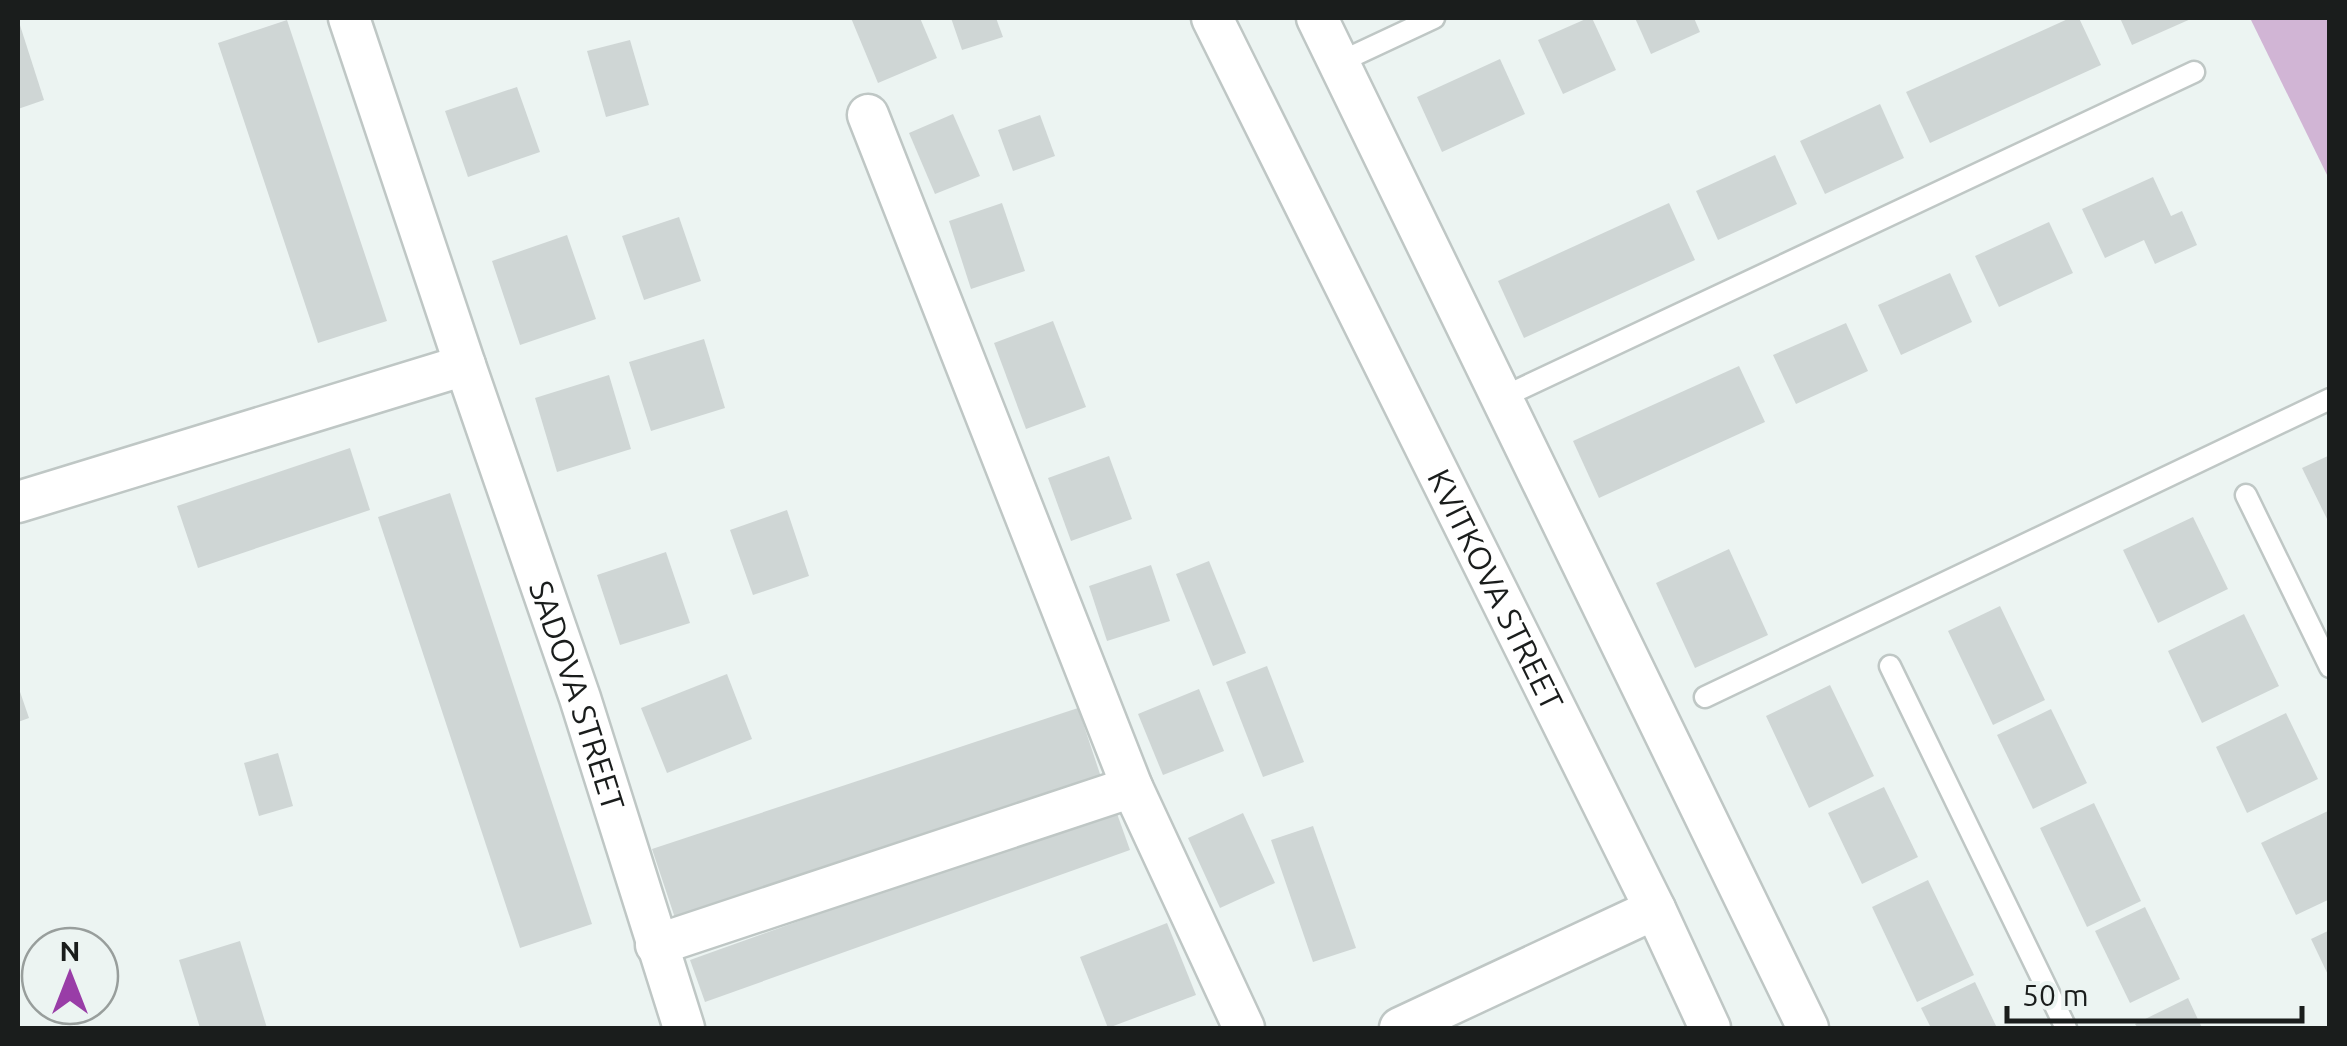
<svg xmlns="http://www.w3.org/2000/svg" width="2347" height="1046" viewBox="0 0 2347 1046" font-family="Ubuntu,sans-serif">
  <style>
    .green { fill: #d1b5d5 }
    .building { fill: #cfd6d5 }
    .lines { fill: none; stroke-linecap: round; stroke-linejoin: round }
    .service-casing { stroke: #bfc7c5; stroke-width: 25 }
    .minor-casing { stroke: #bfc7c5; stroke-width: 45 }
    .service { stroke: #fff; stroke-width: 20 }
    .minor { stroke: #fff; stroke-width: 40 }
    .labels { text-anchor: middle; dominant-baseline: central; stroke-width: 9; stroke-linejoin: round; paint-order: stroke }
    .street-label { font-size: 32px; fill: #1a1d1c; stroke: #ecf4f2 }
  </style>
  <rect width="100%" height="100%" fill="#ecf4f2"/>
  <path class="green" d="M2250,18H2329V179Z"/>
  <g class="building">
    <path d="M851,18H920L937,58L878,83Z"/>
    <path d="M951,18H996L1003,37L962,50Z"/>
    <path d="M1588,18H1592L1616,70L1563,94L1538,40Z"/>
    <path d="M1635,18H1694L1700,32L1651,54Z"/>
    <path d="M2070,18H2079L2101,65L1930,143L1906,92Z"/>
    <path d="M2120,18H2193L2132,45Z"/>
    <path d="M18,19L44,100L18,109Z"/>
    <path d="M287,20L387,321L318,343L218,43Z"/>
    <path d="M630,40L649,105L606,117L587,51Z"/>
    <path d="M1500,59L1525,114L1442,152L1417,97Z"/>
    <path d="M517,87L540,152L468,177L445,111Z"/>
    <path d="M1880,104L1904,158L1825,194L1800,141Z"/>
    <path d="M953,114L980,176L935,194L909,133Z"/>
    <path d="M1040,115L1055,156L1013,171L998,130Z"/>
    <path d="M1775,155L1797,204L1718,240L1696,191Z"/>
    <path d="M2153,177L2171,216L2182,211L2197,245L2155,264L2144,240L2105,258L2082,209Z"/>
    <path d="M1002,203L1025,271L971,289L949,221Z"/>
    <path d="M1669,203L1695,260L1524,338L1498,281Z"/>
    <path d="M679,217L701,281L644,300L622,236Z"/>
    <path d="M2049,222L2073,273L1999,307L1975,256Z"/>
    <path d="M567,235L596,319L520,345L492,261Z"/>
    <path d="M1950,273L1972,322L1901,355L1878,305Z"/>
    <path d="M1053,321L1086,407L1026,429L994,343Z"/>
    <path d="M1846,323L1868,371L1796,404L1773,355Z"/>
    <path d="M704,339L725,408L651,431L629,362Z"/>
    <path d="M1739,366L1765,422L1599,498L1573,441Z"/>
    <path d="M609,375L631,449L557,472L535,398Z"/>
    <path d="M350,448L370,510L198,568L177,506Z"/>
    <path d="M2330,455V525L2302,468Z"/>
    <path d="M1109,456L1132,519L1071,541L1048,478Z"/>
    <path d="M450,493L592,924L520,948L378,517Z"/>
    <path d="M787,510L809,576L753,595L730,530Z"/>
    <path d="M2193,517L2228,589L2158,623L2123,550Z"/>
    <path d="M1729,549L1768,635L1695,668L1656,583Z"/>
    <path d="M666,552L690,623L620,645L597,575Z"/>
    <path d="M1209,561L1246,653L1213,666L1176,574Z"/>
    <path d="M1151,565L1170,621L1107,641L1089,586Z"/>
    <path d="M2000,606L2045,700L1993,725L1948,631Z"/>
    <path d="M2244,614L2279,686L2202,723L2168,651Z"/>
    <path d="M1267,666L1304,762L1263,777L1226,682Z"/>
    <path d="M727,674L752,739L667,773L641,708Z"/>
    <path d="M1830,685L1874,776L1809,808L1766,716Z"/>
    <path d="M18,686L29,718L18,722Z"/>
    <path d="M1199,689L1224,751L1163,775L1138,714Z"/>
    <path d="M1078,708L1103,783L677,924L652,849Z"/>
    <path d="M2051,709L2087,783L2033,809L1997,735Z"/>
    <path d="M2286,713L2318,779L2247,813L2216,747Z"/>
    <path d="M278,753L293,806L259,816L244,763Z"/>
    <path d="M1884,787L1918,857L1862,884L1828,813Z"/>
    <path d="M2094,803L2141,901L2087,927L2040,828Z"/>
    <path d="M1115,808L1130,850L705,1002L690,960Z"/>
    <path d="M2330,810V899L2296,915L2261,843Z"/>
    <path d="M1243,813L1275,883L1220,908L1188,838Z"/>
    <path d="M1313,826L1356,948L1313,962L1271,840Z"/>
    <path d="M1928,880L1974,975L1917,1002L1872,907Z"/>
    <path d="M2145,907L2180,979L2130,1003L2095,931Z"/>
    <path d="M1167,923L1196,995L1108,1028L1080,957Z"/>
    <path d="M2330,930V979L2311,939Z"/>
    <path d="M240,941L267,1028H200L179,960Z"/>
    <path d="M1975,982L1997,1028H1931L1921,1008Z"/>
    <path d="M2188,998L2202,1028H2138L2135,1024Z"/>
  </g>
  <g class="lines">
    <defs>
      <g id="service">
        <path d="M1340,62L1434,18"/>
        <path d="M1503,397L2194,72"/>
        <path d="M2246,495L2330,667"/>
        <path d="M1890,666L2066,1028"/>
        <path d="M1705,697L2330,399"/>
      </g>
      <g id="minor">
        <path id="s1" d="M349,18L465,365L580,698L684,1028"/>
        <path id="s2" d="M1212,18L1655,909L1710,1028"/>
        <path d="M1317,18L1808,1028"/>
        <path d="M868,115L1132,787L1244,1028"/>
        <path d="M18,502L465,365"/>
        <path d="M656,945L1132,787"/>
        <path d="M1400,1028L1655,909"/>
      </g>
    </defs>
    <use href="#service" class="service-casing"/>
    <use href="#minor" class="minor-casing"/>
    <use href="#service" class="service"/>
    <use href="#minor" class="minor"/>
  </g>
  <g class="labels">
    <g class="street-label">
      <text stroke="none"><textPath href="#s2" startOffset="638">KVITKOVA STREET</textPath></text>
      <text stroke="none"><textPath href="#s1" startOffset="715">SADOVA STREET</textPath></text>
    </g>
  </g>
  <rect width="2347" height="1046" fill="none" stroke="#1a1d1c" stroke-width="40"/>
  <g transform="translate(70 976)"><circle r="48" fill="#ecf4f2" stroke="#989e9c" stroke-width="2.5"/>
  <path d="M0-8L18 38L0 25L-18 38Z" fill="#993da7"/>
  <text y="-15" font-size="28" font-weight="bold" text-anchor="middle" fill="#1a1d1c">N</text>
  </g>
  <path d="M2007 1006v15h295v-15" fill="none" stroke="#1a1d1c" stroke-width="5"/>
  <text x="2022" y="1006" font-size="30" fill="#1a1d1c" stroke="#ecf4f2" stroke-width="8" paint-order="stroke">50 m</text>
</svg>
